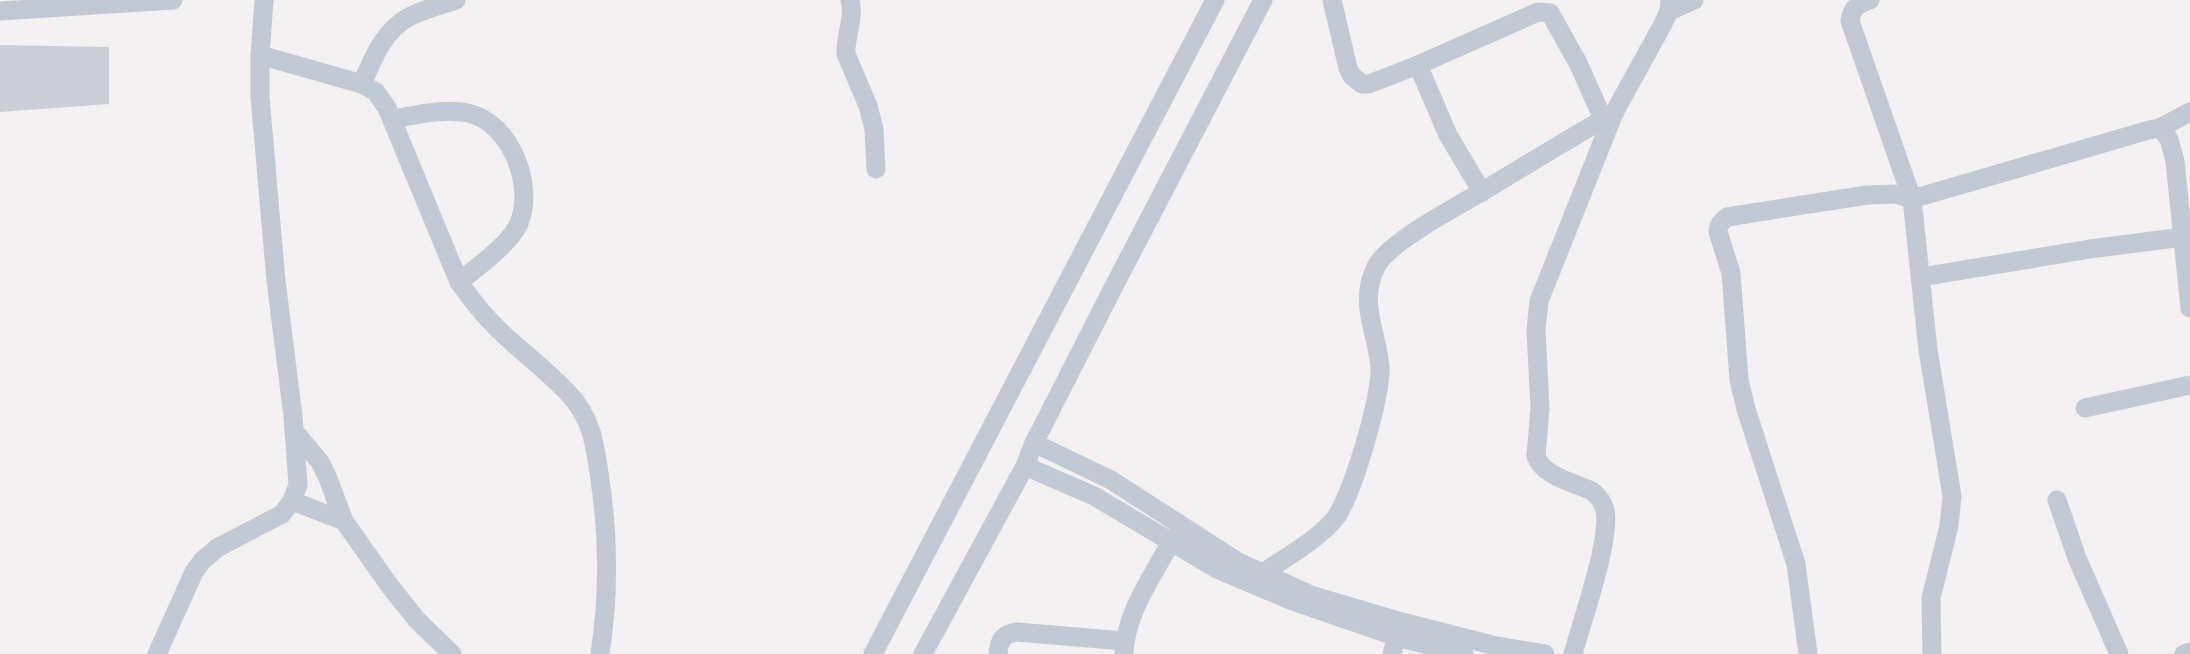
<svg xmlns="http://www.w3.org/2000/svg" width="2190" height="654" viewBox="0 0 2190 654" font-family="Arial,sans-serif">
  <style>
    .building { fill: #cccfd7 }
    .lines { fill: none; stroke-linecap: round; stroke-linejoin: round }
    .minor { stroke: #c1c9d4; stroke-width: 19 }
  </style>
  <rect width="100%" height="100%" fill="#f3f1f1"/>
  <path class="building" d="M0,45L109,47V104L0,112Z"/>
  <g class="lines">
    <g class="minor">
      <path d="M850,0C855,18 845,35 846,54L868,106L874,129L876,169"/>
      <path d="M1332,0L1348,68L1352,76L1362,84H1369L1418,65L1538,12L1550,13L1578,63L1603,119"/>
      <path d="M1870,0C1857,4 1852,8 1850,21L1912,199L1928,350L1952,496L1949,526L1931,598L1932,654"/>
      <path d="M0,11L173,0"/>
      <path d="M1669,11L1694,0"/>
      <path d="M260,55L362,84L376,92L387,108L459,282C474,304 492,325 512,342C531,359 551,375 568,393C593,419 595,446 600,480C609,539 609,595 600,654"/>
      <path d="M1418,65L1448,135L1482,192"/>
      <path d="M362,84C373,58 384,29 411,16C425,9 441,5 456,0"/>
      <path d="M392,119C416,115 443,108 468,113C510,122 535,185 519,223C511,243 476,268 459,282"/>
      <path d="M2160,128L2190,112"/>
      <path d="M1921,277L2090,249L2183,237"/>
      <path d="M2085,408L2190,385"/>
      <path d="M295,432L320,462L327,476L344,521L389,585L417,620L452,654"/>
      <path d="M1034,443L1111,480L1238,562L1311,595L1402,622L1496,646L1545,654"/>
      <path d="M1025,466L1094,496L1217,569L1290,600L1397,637L1464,654"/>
      <path d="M2057,500L2077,558L2119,654"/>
      <path d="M292,501L344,521"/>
      <path d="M1263,573C1286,557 1314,542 1333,521C1351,502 1382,394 1380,367C1377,331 1358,303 1376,267C1388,242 1458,206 1483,191C1527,165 1570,138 1614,113"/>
      <path d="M157,654L194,572L202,561L217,548L282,514L292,501L298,485L293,416L276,281L260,97V55L264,0"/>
      <path d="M873,654L1215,0"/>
      <path d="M923,654L1025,466L1034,443L1112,290L1263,0"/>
      <path d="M998,654C999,640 1003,634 1017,632L1124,641"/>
      <path d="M1124,654C1125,614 1152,577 1171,542L1178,534"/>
      <path d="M1392,654L1400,625"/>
      <path d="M1573,654C1582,621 1611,540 1605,510C1603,502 1598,496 1592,491C1575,483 1542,476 1536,456L1540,408L1536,330L1539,301L1614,113L1663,24L1669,11L1670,0"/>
      <path d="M1808,654L1796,564L1746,409L1739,380L1731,273L1718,232C1718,225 1721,222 1727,217L1867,195L1895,194L1912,199L2149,130L2160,128L2169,139L2175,161L2190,308"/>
      <path d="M2184,654L2190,652"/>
    </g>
  </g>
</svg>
